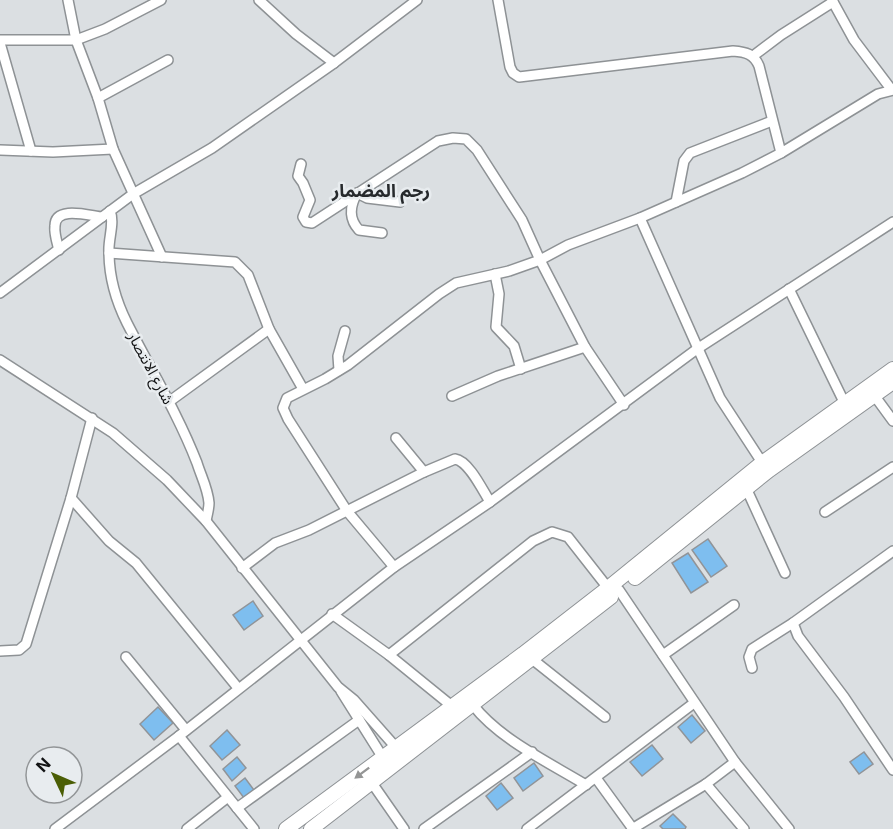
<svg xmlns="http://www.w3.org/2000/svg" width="893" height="829" viewBox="0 0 893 829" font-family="Inter,'Noto Sans Arabic',sans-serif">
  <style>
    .building { fill: #7ebeef; stroke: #919498; stroke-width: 1.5 }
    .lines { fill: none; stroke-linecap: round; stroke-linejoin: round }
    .street-casing { stroke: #8e9295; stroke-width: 12 }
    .secondary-casing { stroke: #8e9295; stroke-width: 16 }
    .street { stroke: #fff; stroke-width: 9 }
    .secondary { stroke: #fff; stroke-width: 14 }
    .oneway { fill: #949595 }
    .labels { text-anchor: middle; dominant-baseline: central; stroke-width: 5; stroke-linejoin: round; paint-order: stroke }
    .street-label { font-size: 15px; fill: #121314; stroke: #e8ecef }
    .quarter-label { font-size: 18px; font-weight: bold; fill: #26292c; stroke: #e8ecef }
  </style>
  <rect width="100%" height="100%" fill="#dbdfe2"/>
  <g class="building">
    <path d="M708,539L727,566L711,577L692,550Z"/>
    <path d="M688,553L708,582L691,593L672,563Z"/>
    <path d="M253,601L263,616L244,630L233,615Z"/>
    <path d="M158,707L173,723L154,740L140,724Z"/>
    <path d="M692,715L705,731L691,743L678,727Z"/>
    <path d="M227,730L240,745L222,760L210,746Z"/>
    <path d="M652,745L663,759L642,776L630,762Z"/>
    <path d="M864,752L873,764L859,774L850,762Z"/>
    <path d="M237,757L246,768L232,781L223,769Z"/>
    <path d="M534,763L543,776L523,791L514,778Z"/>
    <path d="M245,778L254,790L244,798L235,786Z"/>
    <path d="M501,783L513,798L497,810L486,796Z"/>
    <path d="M673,814L686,827L685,829H663L660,826Z"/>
  </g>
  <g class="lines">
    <defs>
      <g id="street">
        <path d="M68,0L76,40L98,98L113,149L162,257"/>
        <path d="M259,0L296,34L334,63"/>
        <path d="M498,0L510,67L513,73L519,77L733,51C746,52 754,54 759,66L781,153"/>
        <path d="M832,0L854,40L891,89"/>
        <path d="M0,40H76L105,29L161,0"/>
        <path d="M0,43L31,151"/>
        <path d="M753,56L781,35L833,2"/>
        <path d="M98,98L168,60"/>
        <path d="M0,150L53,152L113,149"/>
        <path d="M301,164L298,176L303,183L310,200L303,217L306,222L312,223L438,141L453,138L466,139L477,150L522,220L540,260L585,347L624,405"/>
        <path d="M676,202L684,161L690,153L772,121"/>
        <path d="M110,211C115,223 108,239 109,252C109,277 116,301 127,323C151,370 178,414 197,463C201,476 208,489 209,503C209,509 207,515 206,521"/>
        <path d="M640,218L720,398L765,467"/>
        <path d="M382,233L359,230C348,218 350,206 357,193L367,198L400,202"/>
        <path d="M59,250C57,242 54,234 55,226C55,205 90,216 102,217"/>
        <path d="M109,253L235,262L248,275L269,329L303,389"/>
        <path d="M495,274L499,294L496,327L514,346L521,369"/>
        <path d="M789,289L844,402"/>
        <path d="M0,293L133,194L212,148L334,63L417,0"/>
        <path d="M0,360L113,433L167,480L206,521L338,687L354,700L400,752"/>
        <path d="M339,370L338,356L345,331"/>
        <path d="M874,395L893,421"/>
        <path d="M452,396L498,376L585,347"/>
        <path d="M170,401L269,329"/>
        <path d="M92,418L71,498L109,541L136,563L238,688"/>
        <path d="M396,438L424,472"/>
        <path d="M747,490L785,573"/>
        <path d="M825,512L893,467"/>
        <path d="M394,567L347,511L288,419L283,408L287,398L325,379L348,365L439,294L456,283L509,271L540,260L568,245L640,218L742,173L781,153L878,94L893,90"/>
        <path d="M242,568L275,543L309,530L424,472L455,459C469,461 483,491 490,502"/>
        <path d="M619,590L735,762L789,829"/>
        <path d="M332,614L389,655L453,707"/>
        <path d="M793,623L798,636L844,697L893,770"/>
        <path d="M0,651L19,650L26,644L71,498"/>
        <path d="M389,655L533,541L552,532L568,537L608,588"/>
        <path d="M663,655L734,605"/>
        <path d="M126,657L186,730"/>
        <path d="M532,659L605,717"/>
        <path d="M752,668L749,657L752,649L793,623L893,551"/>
        <path d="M341,691L385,761"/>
        <path d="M473,705C499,739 550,763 586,785"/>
        <path d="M179,736L254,829"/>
        <path d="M596,778L633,829"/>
        <path d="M372,783L404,829"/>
        <path d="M706,784L744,829"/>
        <path d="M237,808L359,720"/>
        <path d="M55,829L179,736L394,567L490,502L697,349L893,222"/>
        <path d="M187,829L228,797"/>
        <path d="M424,829L532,752"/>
        <path d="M527,829L694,703"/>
        <path d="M632,829L706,784L735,762"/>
      </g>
      <g id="secondary">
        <path d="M635,578L768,471L893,382"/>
        <path d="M286,829L523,654L608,588L762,463L893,369"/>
        <path d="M311,829L611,597"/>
      </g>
    </defs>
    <use href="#street" class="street-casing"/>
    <use href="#secondary" class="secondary-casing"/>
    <use href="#street" class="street"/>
    <use href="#secondary" class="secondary"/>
  </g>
  <defs><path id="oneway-solid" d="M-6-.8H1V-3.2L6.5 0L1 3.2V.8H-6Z" transform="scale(1.5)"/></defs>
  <use class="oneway" href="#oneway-solid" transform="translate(362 773) rotate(143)"/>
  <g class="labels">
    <g class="street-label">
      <text transform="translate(151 368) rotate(62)">شارع الانتصار</text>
    </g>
    <g class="quarter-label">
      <text x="381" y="190">رجم المضمار</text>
    </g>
  </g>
  <g transform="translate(54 775) rotate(314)"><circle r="28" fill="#e8ecef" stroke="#929597" stroke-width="1.5"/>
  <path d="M0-4.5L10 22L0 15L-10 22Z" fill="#4b5e05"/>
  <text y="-9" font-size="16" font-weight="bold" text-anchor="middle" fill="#121314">N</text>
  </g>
</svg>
